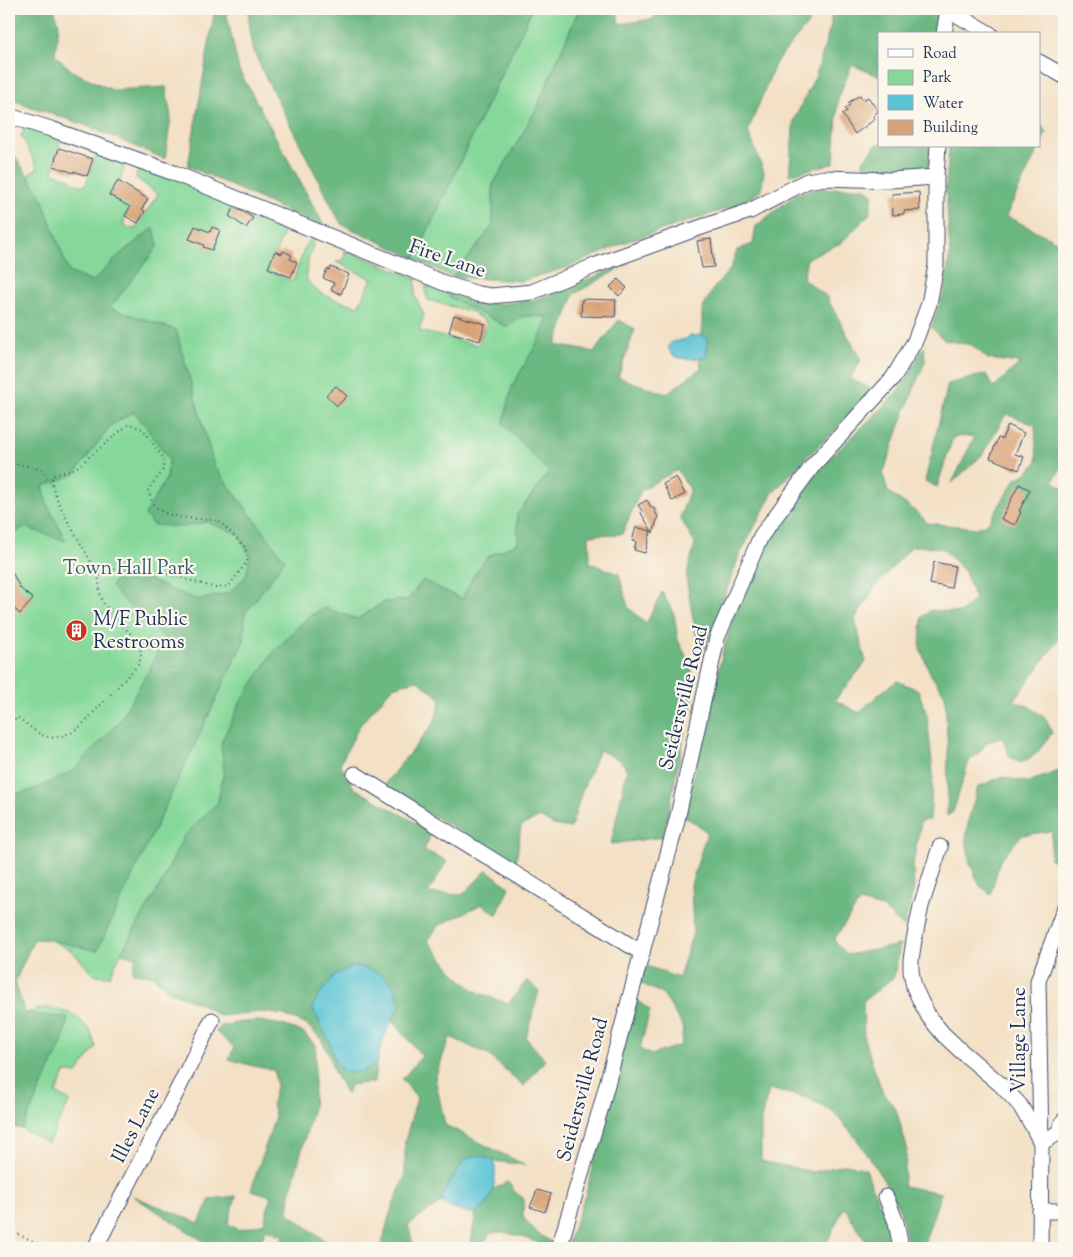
<svg xmlns="http://www.w3.org/2000/svg" width="1073" height="1257" viewBox="0 0 1073 1257" font-family="'Sorts Mill Goudy',serif">
  <style>
    .green { fill: #85d89a; stroke: #50847c }
    .forest { fill: #6cb882; stroke: #447470 }
    .water { fill: #5ac4d5; stroke: #3a7a9a }
    .building { fill: #d8a277 }
    .lines { fill: none; stroke-linecap: round; stroke-linejoin: round }
    .minor-casing { stroke: #3b4a6d; stroke-width: 17 }
    .path { stroke: #3b4a6d; stroke-width: 2; stroke-dasharray: 1 4; stroke-linecap: butt }
    .minor { stroke: #fff; stroke-width: 15 }
    .labels { text-anchor: middle; dominant-baseline: central; stroke-width: 4.5; stroke-linejoin: round; paint-order: stroke }
    .street-label { font-size: 20px; fill: #1b2f5e; stroke: #fbf7ec }
    .park-label { font-size: 20px; fill: #36596d; stroke: #fbf7ec }
    .poi-label { font-size: 20px; fill: #1b2f5e; stroke: #fbf7ec; text-anchor: start }
  </style>
  <rect width="100%" height="100%" fill="#fbf7ec"/>
  <filter id="ink" filterUnits="userSpaceOnUse"><feTurbulence type="fractalNoise" baseFrequency=".02" numOctaves="2"/><feDisplacementMap in="SourceGraphic" scale="10" xChannelSelector="R" yChannelSelector="G"/><feConvolveMatrix kernelMatrix="1 2 1 2 8 2 1 2 1" color-interpolation-filters="sRGB"/></filter>
  <filter id="wash" filterUnits="userSpaceOnUse"><feTurbulence type="fractalNoise" baseFrequency=".0096" numOctaves="4" result="noise"/><feDisplacementMap in="SourceGraphic" scale="20" xChannelSelector="R" yChannelSelector="G"/><feGaussianBlur stdDeviation="1.12" result="paint"/><feColorMatrix in="noise" values="0 0 0 0 0 0 0 0 0 0 0 0 0 0 0 0 0 1.4 0 .05"/><feComposite in="paint" operator="in"/></filter>
  <g filter="url(#wash)">
    <rect width="100%" height="100%" fill="#f3e0c5"/>
    <g class="green">
      <path d="M532,9H579L537,108L493,185V225L453,277L415,258Z"/>
      <path d="M25,127L61,138L53,173L71,179V182L85,186L98,149L126,160L118,189L132,204L124,220V226L135,229L158,194L136,178L139,163L286,226L269,271L293,281L307,242L315,240C312,250 303,270 307,279C313,295 343,302 358,306L372,279L336,262L344,259L345,250L416,278L415,296L424,315L419,331L478,345L487,323L472,312L428,300L425,290L428,283L451,290L449,297L524,316L548,317L541,336L512,387L549,472L517,515L518,543L487,557L474,575L462,600L423,580L408,600L384,602L357,619L325,608L309,616L272,654L221,743L224,770L218,802L184,836L161,884L121,953L110,976L94,975L72,951L51,940L97,950L244,640V615L9,899V331L74,285L281,555L214,466L176,330L110,308L158,246L154,228L126,249L92,282L68,272L41,196L28,175L38,168L21,136Z"/>
      <path d="M47,1007L75,1015L90,1030L96,1047L77,1073H65L56,1093L70,1101L48,1143L22,1129L62,1043L68,1018L25,1013Z"/>
    </g>
    <g class="forest">
      <path d="M9,9H54L59,24L55,55L72,71L112,90L166,87L171,117L165,159L87,126L9,99Z"/>
      <path d="M215,9H227V16L239,70L326,229L188,166Z"/>
      <path d="M248,9H532L415,258L341,224L262,70L252,47Z"/>
      <path d="M579,9H617L619,24L654,19L655,9H817V13L776,62L748,131L764,172L761,191L738,205L631,240L566,268L521,281L453,277L493,225V185L537,108Z"/>
      <path d="M831,9H939L937,34H879V76L852,65L838,98L834,163L789,175L794,120L816,75L831,25Z"/>
      <path d="M1039,121L1046,133L1006,216L1064,245V464L1053,481L1064,489V638L1059,639L1014,701L1030,707L1046,719L1052,733L1036,754L1021,763L1010,757L1003,738L987,742L980,752L969,761L953,812L947,816L948,754L945,695L931,675L920,648L922,617L931,610L960,613L975,599L965,572L942,548L912,546L875,587L855,619L866,662L835,700L859,713L879,694L897,681L918,690L927,715L933,773L930,820L921,821L913,864L914,888L904,927L883,908L859,902L834,940L847,955L900,945L894,977L863,1001L864,1039L882,1091L896,1109L907,1148L903,1186L941,1193L926,1238L924,1248H907V1241L900,1210L883,1179L856,1138L834,1113L808,1098L769,1089L761,1120V1161L813,1172L847,1164L866,1169L875,1195L891,1225L894,1248H869L863,1236L844,1207L824,1248H566L587,1190L603,1122L636,1000L650,1010L640,1049L651,1055L681,1045L683,1027L668,1002L661,993L640,983L644,965L679,978L693,933L691,885L707,832L683,815L700,751L723,651L742,592L768,538L794,499L822,466L883,407L901,387L924,347L925,361L901,422L883,474L888,492L913,509L928,523L977,528L988,523L1016,479L1027,473L1037,462L1035,425L1006,414L982,455L952,483L975,436L953,437L937,487L925,481L948,384L986,374L993,388L1020,363L988,359L972,345L944,340L931,327L944,293L950,253L946,188L949,146H1039Z"/>
      <path d="M9,129L12,130L11,150L41,196L69,272L92,282L126,249L154,228L158,246L110,308L176,330L214,466L285,560L245,614L244,640L97,951L51,940L34,939L15,982L25,1013L68,1018L62,1043L22,1129L9,1126V796L35,789L74,770L119,722L150,668L164,637L138,615L111,587L117,575H138L170,589L199,600L228,593L246,576L250,556L238,534L207,522L183,527L153,525L145,515L167,477L169,460L144,424L134,412L111,425L74,475L43,486L48,506L66,541L24,527L9,538Z"/>
      <path d="M879,142V146H930L929,168L902,171L865,172L863,161Z"/>
      <path d="M835,188H865L873,194L869,215L841,243L807,258L803,279L826,296L861,360L850,379L873,389L848,417L807,457L772,494L739,556L703,655L695,631L686,577L695,544L680,517L690,489L677,470L641,490L622,534L589,535L590,563L619,574L628,607L646,624L662,592L674,614L678,640L690,664L695,685L663,837L611,844L627,770L621,761L599,750L582,791L571,828L553,825L540,817L521,826L516,863L386,789L387,781L434,723L441,699L417,680L393,687L360,725L340,764L354,788L432,832L424,850L447,861L428,893L462,895L487,870L509,887L497,915L482,904L438,926L428,941L457,976L475,991L508,1004L527,980L539,991L526,1038L545,1060L524,1086L487,1054L450,1037L435,1078L445,1125L525,1165L494,1161L485,1157L461,1165L443,1194L442,1202L408,1225L414,1248H381L390,1213L405,1176V1141L417,1098L402,1079L422,1056L392,1020L400,1005L312,1008L329,1041L336,1063L365,1070L377,1061L374,1082L350,1085L347,1095L334,1072L329,1054L321,1039L307,1025L284,1015L263,1012L219,1016L203,1005L168,991L154,976L132,972L136,957L121,953L161,884L184,836L218,802L224,770L221,743L240,703L272,654L309,616L325,608L357,619L385,602L408,600L423,580L462,599L474,575L487,557L518,543L517,515L549,472L503,424L512,387L541,336L548,317L524,316L507,327L449,297L451,290L476,301L502,304L538,299L629,263L574,294L556,345L594,352L619,320L635,329L618,377L666,394L701,368L700,358L706,356L707,351V339L702,335V310L713,289L731,268L737,250L753,244L756,226L796,194L815,189Z"/>
      <path d="M1064,761V862L1050,859L1052,831L1022,835L1000,860L991,894L980,886L970,863L966,838L969,818L978,787L1001,777L1028,782L1059,771Z"/>
      <path d="M260,1021L282,1025L303,1032L316,1046L313,1108L290,1194L288,1213L335,1248H280L283,1235L265,1229L260,1248H214L133,1196L199,1223L210,1199L236,1196L228,1224L240,1230L264,1223L271,1196L251,1190L275,1117L272,1103L276,1087L274,1070L253,1066L229,1059L234,1047L216,1032L221,1026L241,1022Z"/>
      <path d="M508,1182L515,1192L524,1199L523,1217L537,1233L553,1243L552,1248L523,1237L503,1232L490,1233L484,1243V1248H467L471,1242L476,1211C488,1207 490,1201 492,1190Z"/>
    </g>
    <g class="water">
      <path d="M702,335L707,339V351L706,356C698,359 678,361 672,354C670,352 669,349 668,346L672,342L686,339L689,336Z"/>
      <path d="M353,966C368,968 387,974 395,989C397,994 398,1000 400,1005C390,1023 381,1041 377,1061L365,1070L353,1073L343,1071L336,1063L329,1041L312,1008L319,995L335,975Z"/>
      <path d="M477,1155L485,1157L494,1161C498,1178 492,1212 471,1213C468,1213 466,1212 463,1211C454,1210 449,1208 442,1202L443,1194L461,1165L466,1159Z"/>
    </g>
    <g id="blocks">
      <g class="building">
        <path d="M860,95L863,100L868,97L878,111L873,116L875,119L855,134L842,114L847,111L845,108L850,105L848,103Z"/>
        <path d="M59,148L93,159L87,176L74,171V173L53,166Z"/>
        <path d="M118,181L148,199L142,209L145,211L138,223L125,216L130,207L109,195Z"/>
        <path d="M919,192L920,210L904,211V214L893,215L892,194Z"/>
        <path d="M234,208L242,211L253,218L246,228L229,216Z"/>
        <path d="M195,226L210,232L212,227L220,230L212,250L203,247L204,245L189,239Z"/>
        <path d="M711,239L714,267L702,268L697,241Z"/>
        <path d="M275,251L282,254L283,251L292,255L290,259L297,262L291,277L268,268Z"/>
        <path d="M331,267L349,274L341,294L331,290L334,283L323,278L327,269L329,270Z"/>
        <path d="M618,279L627,288L619,296L610,287Z"/>
        <path d="M582,299L616,300L615,317L581,316Z"/>
        <path d="M454,315L485,324L480,341L449,332Z"/>
        <path d="M336,386L347,396L337,406L326,395Z"/>
        <path d="M1008,425L1024,433L1015,454L1024,457L1019,470L990,458L998,438L1002,439Z"/>
        <path d="M676,477L685,494L672,501L663,484Z"/>
        <path d="M1019,484L1030,490L1019,511L1021,512L1015,525L1001,519Z"/>
        <path d="M647,500L651,508L653,507L658,517L653,533L641,513L642,511L638,505Z"/>
        <path d="M636,527L651,531L645,553L634,550L636,542L632,541Z"/>
        <path d="M934,562L955,566L951,588L930,584Z"/>
        <path d="M9,566L20,588L33,599L20,614L9,604Z"/>
        <path d="M78,622L85,634L74,640L68,628Z"/>
        <path d="M537,1190L551,1194L545,1212L530,1207Z"/>
      </g>
    </g>
  </g>
  <g filter="url(#ink)">
    <use href="#blocks" fill-opacity="0" stroke="#3b4a6d" stroke-width="1"/>
    <g class="lines">
      <defs>
        <g id="minor">
          <path d="M947,9L990,34"/>
          <path d="M944,34L948,9"/>
          <path d="M1039,62L1064,76"/>
          <path d="M9,116L51,129L174,173L449,285L478,294L491,296L532,292L594,266L693,230L750,211L807,181L824,178L890,180L936,177"/>
          <path d="M355,774L642,953"/>
          <path d="M940,847L921,906L914,940L911,960V971L914,987L921,1002L929,1017L943,1034L961,1051L1000,1084L1019,1104L1032,1125L1041,1143L1040,1248"/>
          <path d="M1064,910L1038,981L1041,1143L1058,1133L1064,1120"/>
          <path d="M886,1197L896,1222L901,1248"/>
          <path d="M1040,1211H1064"/>
          <path d="M95,1248L178,1089L212,1020"/>
          <path d="M559,1248L601,1107L677,820L717,638L761,536L814,464L893,378L915,341L929,304L936,265V177L938,146"/>
        </g>
      </defs>
      <use href="#minor" class="minor-casing"/>
      <g class="path">
        <path d="M9,471L18,464L42,470L52,485V476L76,468L129,424L143,429L163,458L164,469L148,490C150,495 151,501 154,505C164,519 202,519 218,520L246,548L247,562L229,586L216,588L137,565L109,570L98,577"/>
        <path d="M9,728L17,717L41,735L54,738L71,733L82,725L139,664C140,661 141,656 141,653C138,637 113,617 104,604C98,595 101,583 97,574C83,544 62,517 52,485"/>
        <path d="M9,1230L39,1244"/>
      </g>
      <use href="#minor" class="minor"/>
    </g>
  </g>
  <defs>
    <symbol id="building-disc" viewBox="-11 -11 22 22"><circle r="9.5" fill="#c8321e" stroke="#fbf7ec"/><path d="M-4-6H4V6H1V3H-1V6H-4ZM-2.5-4.3h1.7v1.8h-1.7ZM.8-4.3h1.7v1.8H.8ZM-2.5-1h1.7V.8h-1.7ZM.8-1h1.7V.8H.8Z" fill="#fff"/></symbol>
  </defs>
  <g fill-rule="evenodd">
    <use href="#building-disc" x="64" y="618" width="25" height="25"/>
  </g>
  <g class="labels">
    <g class="street-label">
      <text transform="translate(447 260) rotate(19)">Fire Lane</text>
      <text transform="translate(685 698) rotate(-76)">Seidersville Road</text>
      <text transform="translate(1020 1040) rotate(-90)">Village Lane</text>
      <text transform="translate(584 1090) rotate(-75)">Seidersville Road</text>
      <text transform="translate(137 1126) rotate(-63)">Illes Lane</text>
    </g>
    <g class="park-label">
      <text x="129" y="569">Town Hall Park</text>
    </g>
    <g class="poi-label">
      <text x="93" y="620">M/F Public<tspan x="93" dy="23">Restrooms</tspan></text>
    </g>
  </g>
  <rect width="1073" height="1257" fill="none" stroke="#fbf7ec" stroke-width="30"/>
  <rect x="878" y="32" width="162" height="115" fill="#fbf7ec" stroke="#a1a7b3"/>
  <rect x="888" y="49" width="25" height="8" fill="#ffffff" stroke="#a1a7b3"/>
  <text x="923" y="58" font-size="15" fill="#1b2f5e">Road</text>
  <rect x="888" y="70" width="25" height="15" fill="#85d89a" stroke="#a1a7b3"/>
  <text x="923" y="82" font-size="15" fill="#1b2f5e">Park</text>
  <rect x="888" y="95" width="25" height="15" fill="#5ac4d5" stroke="#a1a7b3"/>
  <text x="923" y="108" font-size="15" fill="#1b2f5e">Water</text>
  <rect x="888" y="120" width="25" height="15" fill="#d8a277" stroke="#a1a7b3"/>
  <text x="923" y="132" font-size="15" fill="#1b2f5e">Building</text>
</svg>
